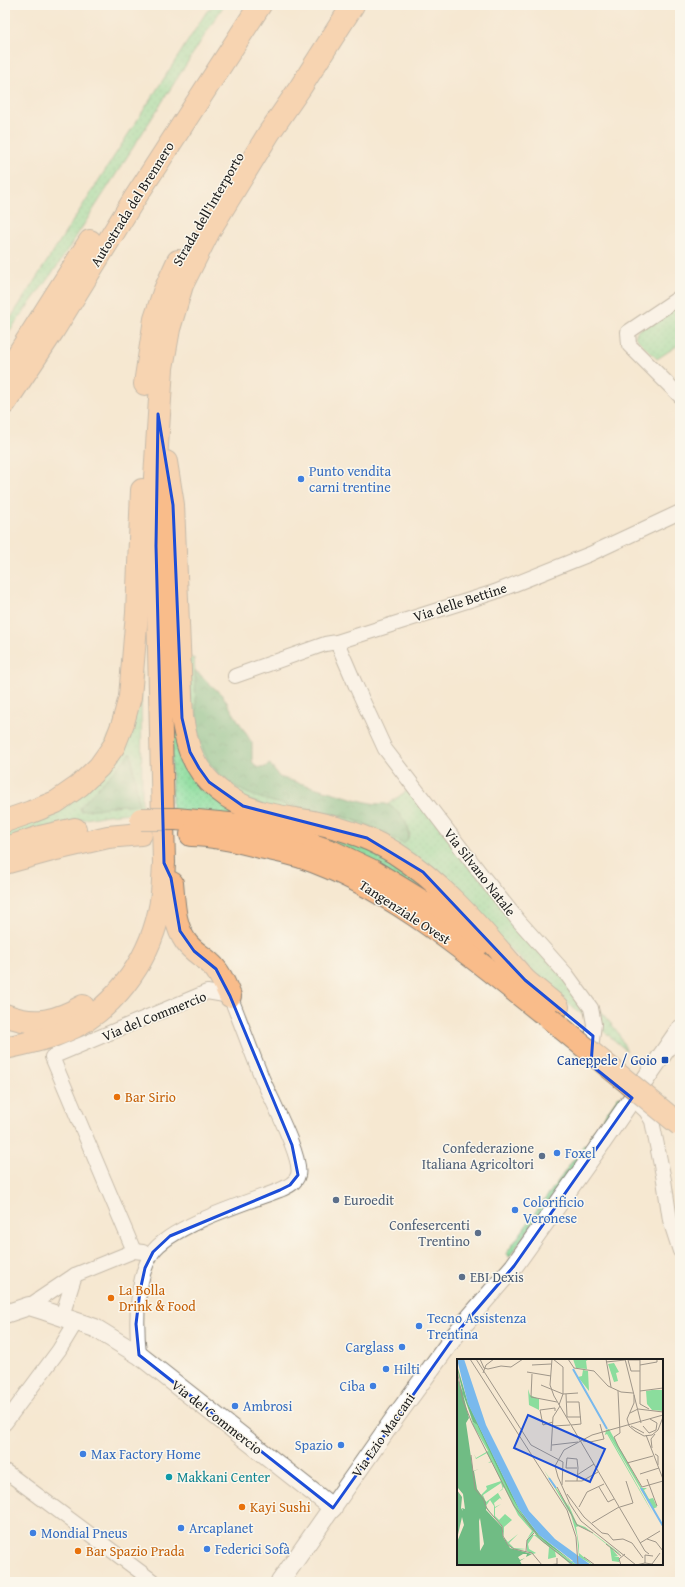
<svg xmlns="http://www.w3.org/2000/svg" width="685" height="1587" viewBox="0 0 685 1587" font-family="'Gentium Book Plus',serif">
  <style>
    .grass { fill: url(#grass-dots); stroke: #547c5c }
    .forest { fill: url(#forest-crowns); stroke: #466c50 }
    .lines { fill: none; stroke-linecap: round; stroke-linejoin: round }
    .minor-casing { stroke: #898276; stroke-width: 16 }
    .tertiary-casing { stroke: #898276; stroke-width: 20 }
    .trunk-casing { stroke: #898276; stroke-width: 24 }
    .motorway-casing { stroke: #898276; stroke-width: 24 }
    .minor { stroke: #fff; stroke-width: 14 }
    .tertiary { stroke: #fff; stroke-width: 18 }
    .trunk { stroke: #f9bc8a; stroke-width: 22 }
    .motorway { stroke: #f9bc8a; stroke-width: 22 }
    .trunk-bridge-casing { stroke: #898276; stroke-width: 24; stroke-linecap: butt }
    .trunk-bridge { stroke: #f9bc8a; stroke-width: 22 }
    .marked { fill: none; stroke: #1d4ed8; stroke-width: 3; stroke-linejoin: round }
    .shop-dot { fill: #3f7fe0; stroke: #fbf7ec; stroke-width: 1.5 }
    .transit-dot { fill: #1a4fb4; stroke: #fbf7ec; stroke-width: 1.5 }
    .food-dot { fill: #e8710a; stroke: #fbf7ec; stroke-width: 1.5 }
    .service-dot { fill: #5c6f8a; stroke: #fbf7ec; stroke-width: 1.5 }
    .culture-dot { fill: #0f9aa8; stroke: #fbf7ec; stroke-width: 1.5 }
    .labels { text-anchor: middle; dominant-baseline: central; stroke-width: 3; stroke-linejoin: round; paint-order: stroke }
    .street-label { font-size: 14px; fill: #1c1c1c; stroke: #fbf7ec }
    .shop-label { font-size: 14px; fill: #366cbe; stroke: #fbf7ec; text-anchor: start }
    .transit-label { font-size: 14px; fill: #164399; stroke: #fbf7ec; text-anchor: end }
    .food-label { font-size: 14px; fill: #c56008; stroke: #fbf7ec; text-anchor: start }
    .service-label { font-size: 14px; fill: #4e5e75; stroke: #fbf7ec; text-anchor: end }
    .culture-label { font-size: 14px; fill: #0d838f; stroke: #fbf7ec; text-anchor: start }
    .inset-river { fill: none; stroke: #79b9ed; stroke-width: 2 }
    .inset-road { fill: none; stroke: #9f9689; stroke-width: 1 }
    .view { fill: #1d4ed8; fill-opacity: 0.15; stroke: #1d4ed8; stroke-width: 2 }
    .inset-edge { fill: none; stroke: #1c1c1c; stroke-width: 2 }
  </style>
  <defs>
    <pattern id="grass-dots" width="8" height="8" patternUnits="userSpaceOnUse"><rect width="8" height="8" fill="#8bdd9d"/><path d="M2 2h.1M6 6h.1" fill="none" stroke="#77bd87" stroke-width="1.8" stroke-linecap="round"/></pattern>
    <pattern id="forest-crowns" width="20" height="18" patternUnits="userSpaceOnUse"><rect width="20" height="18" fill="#70bc84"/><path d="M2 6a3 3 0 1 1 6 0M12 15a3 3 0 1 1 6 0" fill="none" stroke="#5b986b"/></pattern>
  </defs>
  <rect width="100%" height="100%" fill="#fbf7ec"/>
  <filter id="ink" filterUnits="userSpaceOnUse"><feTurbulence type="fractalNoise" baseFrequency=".025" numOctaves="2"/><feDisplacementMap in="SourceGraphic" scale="8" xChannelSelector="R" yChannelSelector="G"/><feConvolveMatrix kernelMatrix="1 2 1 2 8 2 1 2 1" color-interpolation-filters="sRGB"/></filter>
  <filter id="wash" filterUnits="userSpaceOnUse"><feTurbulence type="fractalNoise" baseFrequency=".012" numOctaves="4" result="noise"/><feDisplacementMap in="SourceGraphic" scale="16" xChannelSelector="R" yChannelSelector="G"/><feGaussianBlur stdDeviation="0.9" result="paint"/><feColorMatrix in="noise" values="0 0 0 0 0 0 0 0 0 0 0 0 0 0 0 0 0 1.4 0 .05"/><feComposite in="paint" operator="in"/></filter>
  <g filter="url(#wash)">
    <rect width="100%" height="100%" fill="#f6e8d1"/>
    <g class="grass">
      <path d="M214,5H224L58,265L5,337V327L207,11Z"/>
      <path d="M680,303V344L657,359L635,337L637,331Z"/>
      <path d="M170,577L195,774L323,831L394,860L447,908L172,812Z"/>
      <path d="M186,658H194L199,731L203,749L219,775L267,800L348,818L387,833L403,843L410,836C409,822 398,813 387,805L409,789L586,1007L588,1019L563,1000L425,867L229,792L195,745Z"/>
      <path d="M141,672L142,812L107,815L75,821L5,841V827L81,794Z"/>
      <path d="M587,995L617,1031L627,1051L602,1030L601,1016Z"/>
      <path d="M619,1096L622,1098L592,1140L589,1138Z"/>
      <path d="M584,1145L587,1147L509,1257L506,1254Z"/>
    </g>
    <g class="forest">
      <path d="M195,670L223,696L252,743V761L256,767L263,768L270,764L279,777C300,783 320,789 341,795C351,798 361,801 371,803C375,804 381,803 386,804C398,808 419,834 403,844C386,833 367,824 348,818C298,803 226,807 203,749C195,728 196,693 195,670Z"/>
      <path d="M131,753L139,805H122L81,811L80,807Z"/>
    </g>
  </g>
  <g filter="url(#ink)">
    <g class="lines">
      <defs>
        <g id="minor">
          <path d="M680,297L628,332L629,345L680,396"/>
          <path d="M337,642L356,686L385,749L484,878L518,920L567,975L591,1008L594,1024L590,1058"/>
          <path d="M235,676L325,644L337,642L495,592L590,554L680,512"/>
          <path d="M634,1100L646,1111L652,1121L664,1180L670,1220L680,1251"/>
          <path d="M134,1251L52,1057L207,992L230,996C241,1023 251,1051 262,1078C270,1097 303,1158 298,1175C296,1183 287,1187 280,1190C248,1202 170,1226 152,1253C135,1281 136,1324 139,1355"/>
          <path d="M29,1306L75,1275L134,1251L143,1252"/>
          <path d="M62,1316L75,1275"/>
          <path d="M5,1423L59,1350L76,1322"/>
          <path d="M5,1471L154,1582"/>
        </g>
        <g id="tertiary">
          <path d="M5,1314L29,1306L45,1311L95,1328L139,1355L333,1508"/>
          <path d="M280,1582L394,1419L459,1330L514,1266L598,1148L680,1029"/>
        </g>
        <g id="trunk">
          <path d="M145,384L155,319L164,292L178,261"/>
          <path d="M166,462L173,505L182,718C184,729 186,740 190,751C201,781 230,803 260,812C279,817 298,819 317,823C344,829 371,838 395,853C446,885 486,935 525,980"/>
          <path d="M176,819L240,825L298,840L333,852L373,871L430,906L479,944"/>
          <path d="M5,821L31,812L56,802L79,786L99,767L114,746L123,723L130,697L137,613L142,490"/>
          <path d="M191,835C214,835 238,841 260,847C273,850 287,852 301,857C392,888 467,953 541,1012"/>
          <path d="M6,848L40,837L75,829"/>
          <path d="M5,863L56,849L108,837L141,834"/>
          <path d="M172,883C174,903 174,925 186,942C193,952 203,956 211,964C220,972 225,985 230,996"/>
          <path d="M514,971L558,1007"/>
          <path d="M5,1015C36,1027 56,1021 83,1006"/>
          <path d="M5,1048C24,1044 43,1040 61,1033C111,1014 148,963 159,912C163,896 163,879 164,863L155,477L162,368L169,329L182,285L209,231L269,133L300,88L353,5"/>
        </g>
        <g id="motorway">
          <path d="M5,375L90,241"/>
          <path d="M5,403L53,331L133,201L260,5"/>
        </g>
      </defs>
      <use href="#minor" class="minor-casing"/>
      <use href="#tertiary" class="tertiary-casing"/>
      <use href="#trunk" class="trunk-casing"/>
      <use href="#motorway" class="motorway-casing"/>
      <use href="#minor" class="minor"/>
      <use href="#tertiary" class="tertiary"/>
      <use href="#trunk" class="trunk"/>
      <use href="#motorway" class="motorway"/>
      <defs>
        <g id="trunk-bridge">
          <path d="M141,819H176"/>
          <path d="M549,1018L680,1125"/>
        </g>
      </defs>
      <use href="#trunk-bridge" class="trunk-bridge-casing"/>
      <use href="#trunk-bridge" class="trunk-bridge"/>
    </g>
  </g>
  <path d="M0 0H685V1587H0ZM158,414L173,505L182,718L190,752L199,768L209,782L243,806L367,838L423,872L525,980L593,1036L591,1065L632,1098L514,1266L459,1330L333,1508L139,1355L136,1324L140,1291L145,1268L153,1252L170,1236L280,1190L290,1185L298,1175L292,1145L230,996L216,969L194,951L180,931L171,878L164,863L156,546Z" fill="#f6e8d1" fill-opacity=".55" fill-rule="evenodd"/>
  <path class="marked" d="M158,414L173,505L182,718L190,752L199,768L209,782L243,806L367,838L423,872L525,980L593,1036L591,1065L632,1098L514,1266L459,1330L333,1508L139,1355L136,1324L140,1291L145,1268L153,1252L170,1236L280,1190L290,1185L298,1175L292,1145L230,996L216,969L194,951L180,931L171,878L164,863L156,546Z"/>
  <g class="shop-dot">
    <circle cx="301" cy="479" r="4"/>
    <circle cx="557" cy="1153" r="4"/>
    <circle cx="515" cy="1210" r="4"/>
    <circle cx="419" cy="1326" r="4"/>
    <circle cx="402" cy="1347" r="4"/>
    <circle cx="386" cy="1369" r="4"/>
    <circle cx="373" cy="1386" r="4"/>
    <circle cx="235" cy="1406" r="4"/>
    <circle cx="341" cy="1445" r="4"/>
    <circle cx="83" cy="1454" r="4"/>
    <circle cx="181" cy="1528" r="4"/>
    <circle cx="33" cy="1533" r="4"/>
    <circle cx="207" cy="1549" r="4"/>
  </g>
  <rect class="transit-dot" x="661" y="1056" width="8" height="8" rx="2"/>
  <g class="food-dot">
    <circle cx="117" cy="1097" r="4"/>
    <circle cx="111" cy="1298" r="4"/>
    <circle cx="242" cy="1507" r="4"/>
    <circle cx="78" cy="1551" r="4"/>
  </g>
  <g class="service-dot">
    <circle cx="542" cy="1156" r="4"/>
    <circle cx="336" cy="1200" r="4"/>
    <circle cx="478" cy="1233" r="4"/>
    <circle cx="462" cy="1277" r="4"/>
  </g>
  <circle class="culture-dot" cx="169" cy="1477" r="4"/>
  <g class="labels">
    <g class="street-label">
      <text transform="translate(132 204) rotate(-58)">Autostrada del Brennero</text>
      <text transform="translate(208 209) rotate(-60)">Strada dell'Interporto</text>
      <text transform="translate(460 602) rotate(-18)">Via delle Bettine</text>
      <text transform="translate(480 872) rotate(52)">Via Silvano Natale</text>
      <text transform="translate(405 912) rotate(33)">Tangenziale Ovest</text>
      <text transform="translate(154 1016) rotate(-22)">Via del Commercio</text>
      <text transform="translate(217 1417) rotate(38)">Via del Commercio</text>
      <text transform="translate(383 1435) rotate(-55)">Via Ezio Maccani</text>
    </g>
    <g class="shop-label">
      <text x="309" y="471">Punto vendita<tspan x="309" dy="16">carni trentine</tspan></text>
      <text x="565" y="1153">Foxel</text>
      <text x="523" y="1202">Colorificio<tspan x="523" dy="16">Veronese</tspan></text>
      <text x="427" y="1318">Tecno Assistenza<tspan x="427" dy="16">Trentina</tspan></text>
      <text x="394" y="1347" text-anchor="end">Carglass</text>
      <text x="394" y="1369">Hilti</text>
      <text x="365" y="1386" text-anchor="end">Ciba</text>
      <text x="243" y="1406">Ambrosi</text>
      <text x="333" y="1445" text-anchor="end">Spazio</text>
      <text x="91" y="1454">Max Factory Home</text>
      <text x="189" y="1528">Arcaplanet</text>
      <text x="41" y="1533">Mondial Pneus</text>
      <text x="215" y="1549">Federici Sofà</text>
    </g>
    <g class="transit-label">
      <text x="657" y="1060">Caneppele / Goio</text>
    </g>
    <g class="food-label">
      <text x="125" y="1097">Bar Sirio</text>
      <text x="119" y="1290">La Bolla<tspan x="119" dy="16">Drink &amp; Food</tspan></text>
      <text x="250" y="1507">Kayi Sushi</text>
      <text x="86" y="1551">Bar Spazio Prada</text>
    </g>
    <g class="service-label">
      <text x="534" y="1148">Confederazione<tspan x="534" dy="16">Italiana Agricoltori</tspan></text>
      <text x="344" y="1200" text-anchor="start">Euroedit</text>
      <text x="470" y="1225">Confesercenti<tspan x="470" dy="16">Trentino</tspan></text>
      <text x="470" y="1277" text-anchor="start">EBI Dexis</text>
    </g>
    <g class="culture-label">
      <text x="177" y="1477">Makkani Center</text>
    </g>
  </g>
  <g transform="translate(457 1359)">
    <rect width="206" height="206" fill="#f6e8d1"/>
    <path d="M116,0H132L129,2L130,10L119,9ZM126,11L131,12L132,32L121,18L125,17ZM71,30L73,36L82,40V51L72,46ZM12,50L16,63L20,66L67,159L90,185L120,206L112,204L98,192L99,198L91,200L92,188L77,176L71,185L72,190L79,194L76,195L70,192V181L75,176H79L77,173L70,180L75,172L61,156L47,128L41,134L45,141L43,139L37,144L38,148L44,145L38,149V157L42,161L48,155L55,161L47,168V178L51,183L61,175L52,184L57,189L69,190L60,191L55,189L51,186L47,178L45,167L29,149L24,136L30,130L29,127L44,122L35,103L31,104L34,102L30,94L19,100L17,95L19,99L31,92L16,66ZM44,124L46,130L29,143L26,136ZM33,141L37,147V158L29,147ZM152,70L185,129H190L187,131L192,140L196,139L200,148L196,150L192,144L149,71ZM149,71L188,140L196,155L150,75L148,76ZM87,111L112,148L110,142L120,165L128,168L161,193L164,196L154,189L161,197L157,198H162V203L155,202L153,188L134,173L122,167L119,168L122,186V194L136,206L122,198L120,177L114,156Z" fill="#8bdd9d" fill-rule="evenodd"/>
    <path d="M0,6L11,44L62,150L82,176L116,203L90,185L78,173L67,159L53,135L20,66L16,63L6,35L12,59L9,64L16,112L22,110L17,112L20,130L29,143V151L45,168L46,178L53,189L75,195L69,198L70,195H66L61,198L63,201L68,199L63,202L65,206H0V183L7,166L5,158L0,180V131L5,138L4,149L6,152L5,149L8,150L6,135L1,129L0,119L1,20L6,34L1,14L0,21ZM23,159L27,185L23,192L22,162Z" fill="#70bc84" fill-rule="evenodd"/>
    <path d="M157,4L162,13L159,14L161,22L157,23L151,5ZM195,31H206V52L195,51L190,45L189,32Z" fill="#8bdd9d"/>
    <path d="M0,0H7L29,66L72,152L98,180L134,206H120L116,203L110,206L116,202L82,176L62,150L11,45Z" fill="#79b9ed"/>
    <path class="inset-river" d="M116,10L150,70M92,119L99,129M184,129L206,167"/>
    <path class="inset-road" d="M13,0L110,151L119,178L121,206M19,0L74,86L106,103L105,126M23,0L27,9L31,10L44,7L54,8L66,0M95,0L93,26L97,37L188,192L192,195M96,0L106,8V35L102,46M111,0L117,9L137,12L151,27L164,33L176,34M149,0L154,28M168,0L184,64M183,0V45L192,50M149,3L168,1M75,6L94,5M183,6L200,3V0M0,11L6,42L15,64L57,147L84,181L116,206M183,12H174L171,1H183M70,13L94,17M26,14L29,6L37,0M75,15L74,38L100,43M84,26L106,35L121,34M161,32L163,74L157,78L161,87L185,128L206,122M183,32L206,29M109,35L110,58M177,36V44L170,60L172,67L178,72L187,77L195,76L201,71L206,58M110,43H122L124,65L114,66M173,54L181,50L206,53M110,58H124M96,63L86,66L83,51L98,49V52M96,67L113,66M174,67L187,74M186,67L192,74L199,71L200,64L193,60M189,76L206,120M126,82L133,83L147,80L143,65M95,86L121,83M195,89L194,80L198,75M94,92L96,58L103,47M198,95L201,97V106M14,96L18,130L26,139L30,150L45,167L46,177L51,186L57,190L75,194L85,206M170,104L196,97M183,115L202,109M120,116L137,105M190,120L200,147M108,122H125L141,113M120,122L121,109L120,100L110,99L109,109H120M100,128L120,166L136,174M142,128L151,143L157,140M110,135L127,158L145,174L151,175L156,181L166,180L175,184L186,199M122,148L130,133L147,125M163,148L176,144L169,122M135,164L162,148M190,180L199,183L206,192M183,184L203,172M149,185L164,197M69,192L70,181L77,174M196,197L188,196V204L195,205L203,194M127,198L138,206M188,204L179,206L124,162L113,145L101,118L98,107L107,91L135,76L206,56M91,206L100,205V199M164,206L162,200L168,195"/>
    <path class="view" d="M71,56L148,90L133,123L57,89Z"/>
    <rect width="206" height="206" class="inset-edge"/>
  </g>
  <rect width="685" height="1587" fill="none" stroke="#fbf7ec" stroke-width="20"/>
</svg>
